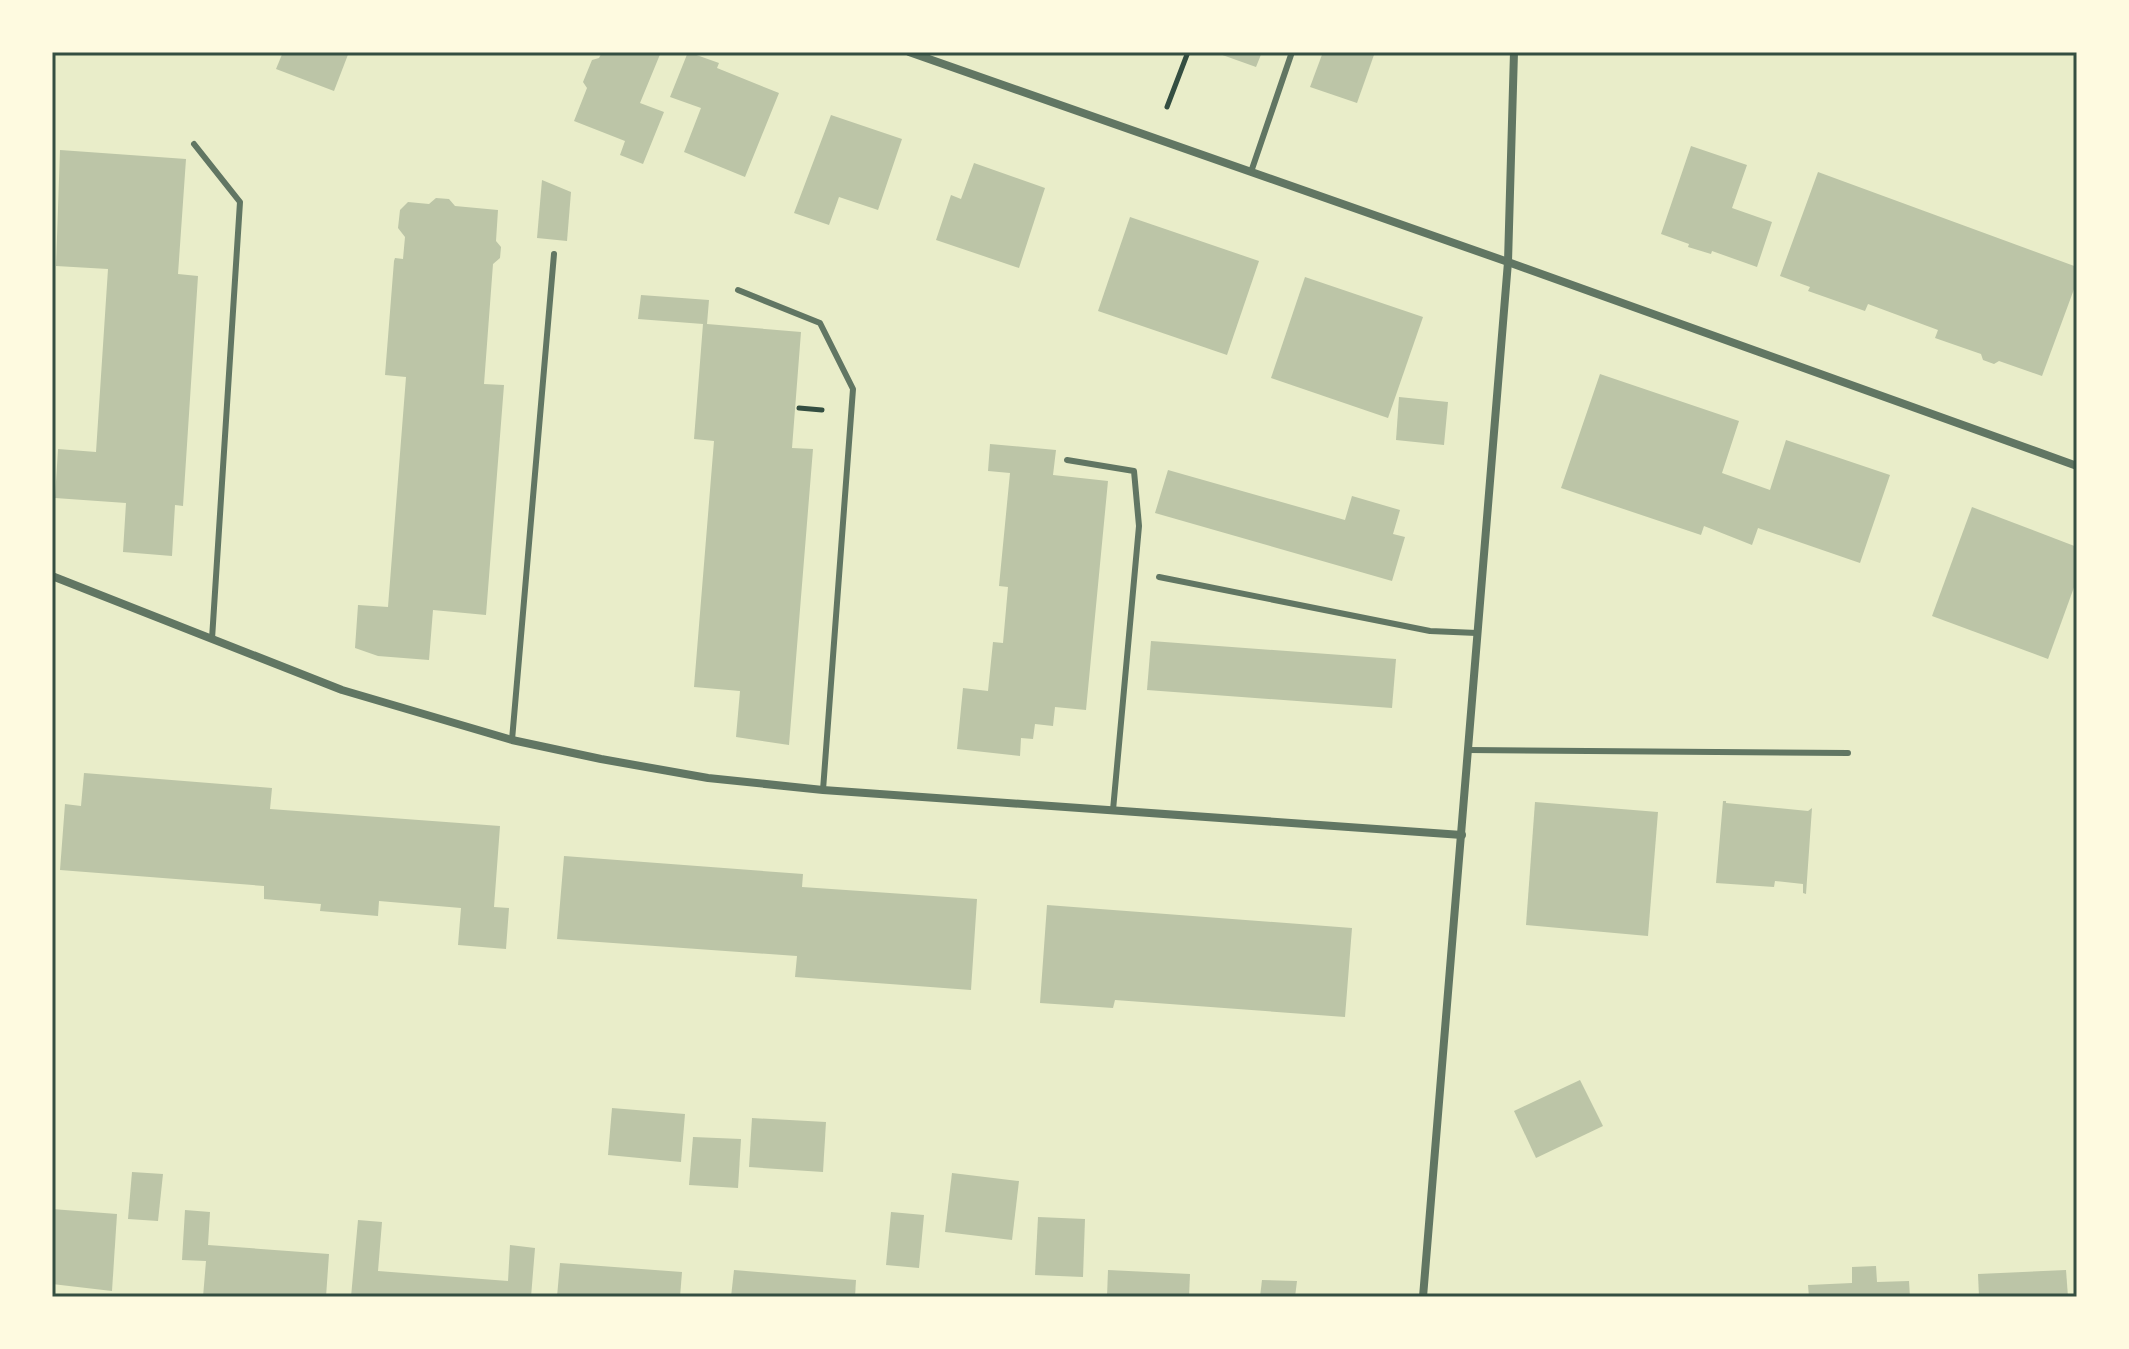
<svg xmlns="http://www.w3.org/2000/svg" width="2129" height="1349" viewBox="0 0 2129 1349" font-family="Arial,sans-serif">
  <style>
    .building { fill: #bcc5a7 }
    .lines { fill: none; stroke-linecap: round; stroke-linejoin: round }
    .path { stroke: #344e41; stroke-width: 5 }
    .service { stroke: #617663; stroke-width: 6 }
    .minor { stroke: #617663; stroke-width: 8 }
    .neatline { fill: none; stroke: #344e41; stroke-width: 3 }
  </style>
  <rect width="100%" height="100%" fill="#e9edc9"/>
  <g class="building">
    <path d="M283,52H349L334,91L276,69Z"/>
    <path d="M602,52H661L640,103L664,112L643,164L620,155L625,141L574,121L587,88L583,82L592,60L599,58Z"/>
    <path d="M688,52L719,63L717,68L779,93L745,177L684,152L701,108L670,97Z"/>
    <path d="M1214,52H1262L1256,67Z"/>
    <path d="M1323,52H1375L1357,103L1310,87Z"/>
    <path d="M831,115L902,139L878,210L839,197L829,225L794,213Z"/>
    <path d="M1691,146L1747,165L1732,208L1772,222L1757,267L1712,251L1711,254L1688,247L1689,244L1661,234Z"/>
    <path d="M60,150L186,159L178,274L198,276L183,506L175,505L172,556L123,552L126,503L55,498L58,449L96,452L108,269L56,266Z"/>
    <path d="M974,163L1045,188L1019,268L936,240L951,195L961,199Z"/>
    <path d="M1818,172L2077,267V281L2042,376L1999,361L1994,364L1983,360L1981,354L1935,338L1938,330L1868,304L1865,311L1808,291L1810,287L1780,276Z"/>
    <path d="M542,180L571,192L567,241L537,238Z"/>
    <path d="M436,198L449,199L455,206L498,210L496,241L501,247L500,258L493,264L484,384L504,385L486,615L433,610L429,660L378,656L355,648L358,605L388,607L406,377L385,375L394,261L395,258L403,259L405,237L398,228L400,210L408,202L429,204Z"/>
    <path d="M1130,217L1259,261L1227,355L1098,311Z"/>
    <path d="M1305,277L1423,317L1388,418L1271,378Z"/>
    <path d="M641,295L709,300L707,324L801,332L792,448L813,449L789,745L736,737L740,691L694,687L714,441L694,439L703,324L638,319Z"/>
    <path d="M1600,374L1739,421L1722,473L1770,490L1786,440L1890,475L1860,563L1758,528L1752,545L1704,526L1701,535L1561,488Z"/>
    <path d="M1399,397L1448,402L1444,445L1396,440Z"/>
    <path d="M990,444L1056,450L1053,475L1108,481L1086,710L1055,707L1053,726L1035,724L1033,739L1021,738L1020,756L957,749L963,688L988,691L993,642L1003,643L1008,587L999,586L1010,473L988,471Z"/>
    <path d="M1168,470L1345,520L1352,496L1400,510L1393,534L1405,537L1392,581L1155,513Z"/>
    <path d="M1972,507L2077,547V579L2048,659L1932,616Z"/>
    <path d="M1151,641L1396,659L1392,708L1147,690Z"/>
    <path d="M84,773L272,788L270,809L500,826L494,907L509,908L506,949L458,945L461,908L379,901L378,916L320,911L321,904L264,899V886L60,870L65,804L81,806Z"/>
    <path d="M1723,801H1726V803L1808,811L1812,808L1806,894L1803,893V884L1775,881L1774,887L1716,883Z"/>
    <path d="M1535,802L1658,812L1648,936L1526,925Z"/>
    <path d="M564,856L803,874L802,887L977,899L971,990L795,977L797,956L557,939Z"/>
    <path d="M1047,905L1352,928L1345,1017L1115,1000L1113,1008L1040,1003Z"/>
    <path d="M1580,1080L1603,1126L1536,1158L1514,1111Z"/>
    <path d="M612,1108L685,1114L681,1162L608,1155Z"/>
    <path d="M752,1118L826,1122L823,1172L749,1167Z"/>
    <path d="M693,1137L741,1139L738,1188L689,1185Z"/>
    <path d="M132,1172L163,1174L158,1221L128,1219Z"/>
    <path d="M952,1173L1019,1181L1012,1240L945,1232Z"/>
    <path d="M52,1209L117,1214L112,1291L52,1284Z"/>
    <path d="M185,1210L210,1212L208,1245L329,1254L326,1297H203L206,1261L182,1260Z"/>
    <path d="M891,1212L924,1215L919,1268L886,1265Z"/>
    <path d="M1038,1217L1085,1219L1083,1277L1035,1275Z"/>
    <path d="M358,1220L382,1222L378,1271L508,1281L510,1245L535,1248L531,1297H351Z"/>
    <path d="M560,1263L682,1272L680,1297H557Z"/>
    <path d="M1876,1266L1877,1282L1909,1281L1910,1297H1809L1808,1285L1852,1283V1267Z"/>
    <path d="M734,1270L856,1280L855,1297H731Z"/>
    <path d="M1108,1270L1190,1274L1189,1297H1107Z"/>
    <path d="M2066,1270L2068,1297H1979L1978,1274Z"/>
    <path d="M1262,1280L1297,1281L1295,1297H1260Z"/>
  </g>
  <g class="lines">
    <g class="path">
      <path d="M1167,107L1188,52"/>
      <path d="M799,408L822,410"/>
    </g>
    <g class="service">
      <path d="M194,144L240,202L212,639"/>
      <path d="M1251,172L1292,52"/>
      <path d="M738,290L820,323L853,389L823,790"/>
      <path d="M1067,460L1134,471L1139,526L1113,810"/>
      <path d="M1159,577L1430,631L1477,633"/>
      <path d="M512,740L554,254"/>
      <path d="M1468,750L1848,753"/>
    </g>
    <g class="minor">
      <path d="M909,52L1508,262L2077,466"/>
      <path d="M52,576L342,690L512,740L601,759L708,778L823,790L1462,835"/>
      <path d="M1423,1297L1508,262L1514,52"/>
    </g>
  </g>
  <rect width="2129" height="1349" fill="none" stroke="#fefae0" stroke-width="108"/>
  <rect x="54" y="54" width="2021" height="1241" class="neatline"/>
</svg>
